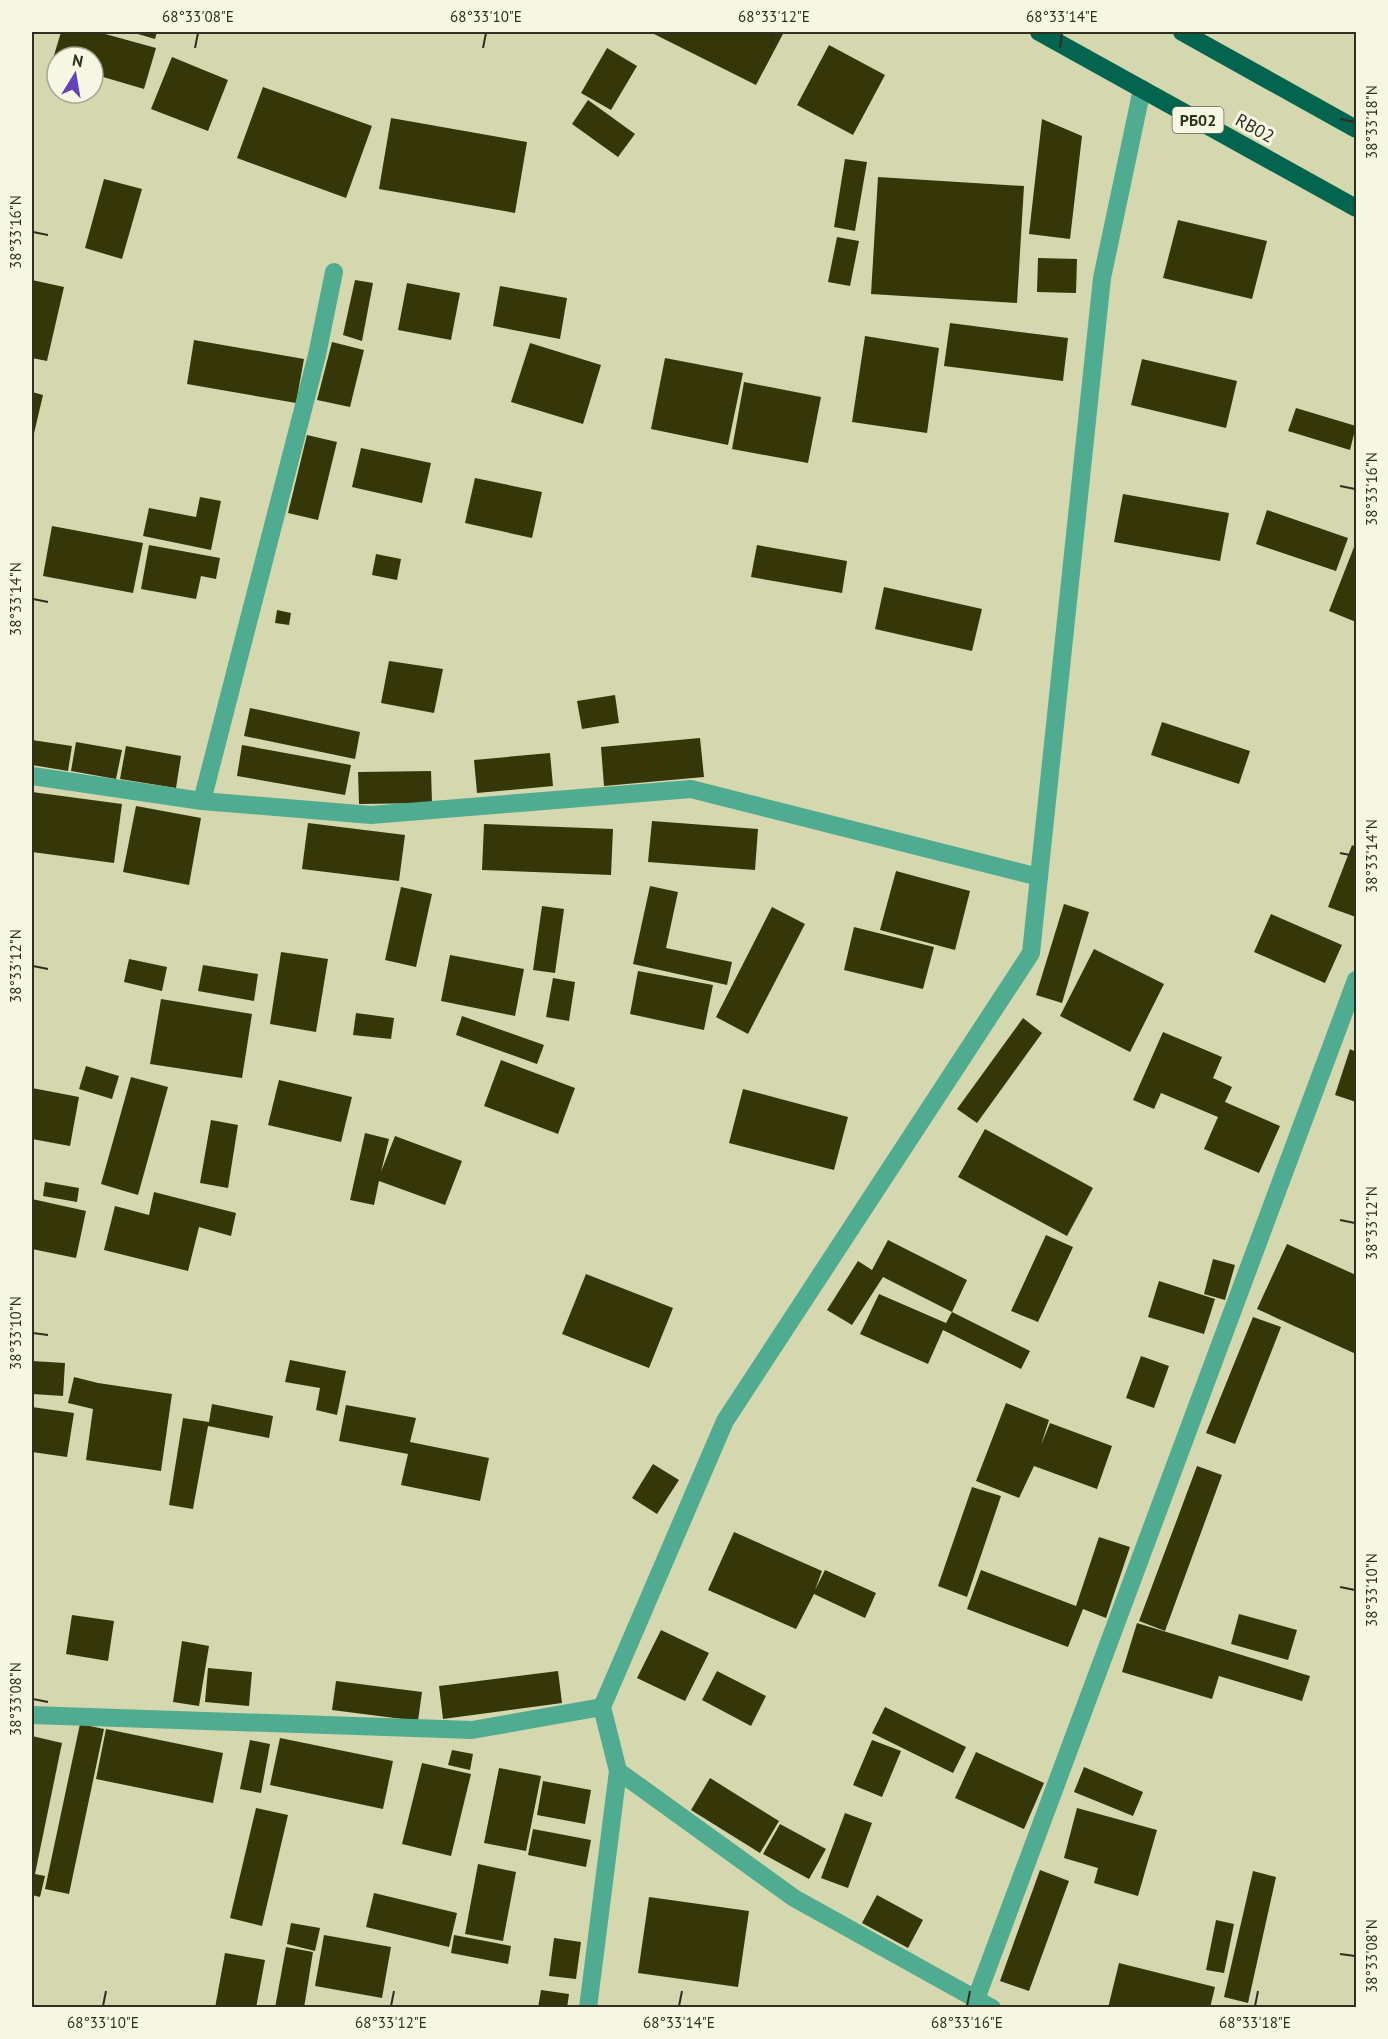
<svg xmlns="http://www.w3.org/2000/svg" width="1388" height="2039" viewBox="0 0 1388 2039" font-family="'PT Sans',sans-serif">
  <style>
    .building { fill: #363709 }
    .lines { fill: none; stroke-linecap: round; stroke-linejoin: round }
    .street { stroke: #50ac90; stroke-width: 18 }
    .highway { stroke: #03654f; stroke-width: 18 }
    .ticks { fill: none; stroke: #2e2f1f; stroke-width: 2 }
    .labels { text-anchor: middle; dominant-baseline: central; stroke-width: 6; stroke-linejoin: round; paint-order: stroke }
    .shield { fill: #f5f7e2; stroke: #6a6b5a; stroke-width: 1.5 }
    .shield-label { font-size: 16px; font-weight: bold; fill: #2e2f1f }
    .street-label { font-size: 18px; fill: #2e2f1f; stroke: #f5f7e2 }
    .neatline { fill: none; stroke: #2e2f1f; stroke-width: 2 }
    .ticks-label { font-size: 15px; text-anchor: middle; fill: #2e2f1f }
  </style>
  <rect width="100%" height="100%" fill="#d5d8ae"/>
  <g class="building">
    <path d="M61,32H98L156,48L144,89L93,74V57H57V64L52,62Z"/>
    <path d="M131,32H157L155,39Z"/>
    <path d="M650,32H784L756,85Z"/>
    <path d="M829,45L885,75L853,135L797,105Z"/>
    <path d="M607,48L637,66L611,110L581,93Z"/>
    <path d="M172,57L228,80L208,131L151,109Z"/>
    <path d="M263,87L372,126L346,198L237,158Z"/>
    <path d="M588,100L635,134L618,157L572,124Z"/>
    <path d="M391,118L527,142L515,213L379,189Z"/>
    <path d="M1042,119L1082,136L1070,239L1029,234Z"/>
    <path d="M845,159L867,162L855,231L834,227Z"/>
    <path d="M878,177L1024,186L1017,303L871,294Z"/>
    <path d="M104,179L142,189L122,259L85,248Z"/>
    <path d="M1178,220L1267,241L1252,299L1163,278Z"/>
    <path d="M837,237L859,241L850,286L828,282Z"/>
    <path d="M1038,258L1077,259L1076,293L1037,292Z"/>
    <path d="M32,280L64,287L47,361L32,358Z"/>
    <path d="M355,280L373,283L362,341L343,335Z"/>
    <path d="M407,283L460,293L451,340L398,330Z"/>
    <path d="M500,286L567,298L560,339L493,326Z"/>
    <path d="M950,323L1068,338L1063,381L944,366Z"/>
    <path d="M865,336L939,348L927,433L852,422Z"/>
    <path d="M194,340L304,359L296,403L187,384Z"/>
    <path d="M332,342L364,350L350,407L317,400Z"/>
    <path d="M530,343L601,365L583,424L511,402Z"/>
    <path d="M665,358L743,373L728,445L651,429Z"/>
    <path d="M1142,359L1237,381L1226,428L1131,405Z"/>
    <path d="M744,382L821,397L808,463L732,449Z"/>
    <path d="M32,392L43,395L32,442Z"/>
    <path d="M1296,408L1356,426L1350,450L1288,431Z"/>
    <path d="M307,435L337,442L318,520L288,513Z"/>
    <path d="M361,448L431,463L422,503L352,487Z"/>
    <path d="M475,478L542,492L532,538L465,523Z"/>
    <path d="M1123,494L1229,513L1220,561L1114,542Z"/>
    <path d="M200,497L221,501L211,550L143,536L149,508L196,517Z"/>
    <path d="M1267,510L1348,538L1336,571L1256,544Z"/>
    <path d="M52,526L143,543L133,593L43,576Z"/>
    <path d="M1356,542V622L1329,611Z"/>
    <path d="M149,545L220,558L216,579L201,576L196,599L141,589Z"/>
    <path d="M757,545L847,561L842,593L751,577Z"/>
    <path d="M376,554L401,559L397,580L372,575Z"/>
    <path d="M884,587L982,609L972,651L875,629Z"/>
    <path d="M277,610L291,613L289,625L275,623Z"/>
    <path d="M389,661L443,669L434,713L381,703Z"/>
    <path d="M615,695L619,723L582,729L577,701Z"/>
    <path d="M250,708L360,732L355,759L244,736Z"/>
    <path d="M1162,722L1250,751L1239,784L1151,755Z"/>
    <path d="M700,738L704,777L604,786L601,747Z"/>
    <path d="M32,740L72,746L68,771L32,765Z"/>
    <path d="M76,742L122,750L116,779L71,771Z"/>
    <path d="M242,745L351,765L345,795L237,776Z"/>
    <path d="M126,746L181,756L176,788L120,779Z"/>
    <path d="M550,753L553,786L477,793L474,760Z"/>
    <path d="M431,771L432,803L359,804L358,772Z"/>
    <path d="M32,792L122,804L114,863L32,852Z"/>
    <path d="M136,806L201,818L189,885L123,872Z"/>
    <path d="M652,821L758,829L755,870L648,862Z"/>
    <path d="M308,823L405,835L399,881L302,869Z"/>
    <path d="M484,824L613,829L611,875L482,870Z"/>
    <path d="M1352,845L1356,847V917L1328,907Z"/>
    <path d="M896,871L970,891L955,950L880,930Z"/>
    <path d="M650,886L678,892L666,948L732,962L727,985L633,964Z"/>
    <path d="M401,887L432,894L416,967L385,960Z"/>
    <path d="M1064,904L1089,912L1062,1003L1036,995Z"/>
    <path d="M542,906L564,909L555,973L533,970Z"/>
    <path d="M772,907L805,924L748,1034L716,1017Z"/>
    <path d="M1271,914L1342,945L1325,983L1254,952Z"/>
    <path d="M854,927L934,947L923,989L844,970Z"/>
    <path d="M1094,949L1164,984L1130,1052L1060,1016Z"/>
    <path d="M281,952L328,959L316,1032L270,1024Z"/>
    <path d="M450,955L524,969L515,1016L441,1001Z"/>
    <path d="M129,959L167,967L162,991L124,982Z"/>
    <path d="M203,965L258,974L254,1001L198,991Z"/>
    <path d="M638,971L713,985L704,1030L630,1014Z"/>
    <path d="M553,978L575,982L569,1021L546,1017Z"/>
    <path d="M161,999L252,1014L242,1078L150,1064Z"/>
    <path d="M356,1013L394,1018L391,1039L353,1035Z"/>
    <path d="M462,1016L544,1045L537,1064L456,1035Z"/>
    <path d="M1023,1018L1042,1033L977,1123L957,1109Z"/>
    <path d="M1163,1032L1222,1057L1213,1078L1232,1087L1225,1102L1280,1126L1259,1173L1204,1149L1218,1117L1161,1093L1154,1109L1133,1100Z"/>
    <path d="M1350,1049L1356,1052V1102L1335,1095Z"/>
    <path d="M501,1060L575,1088L558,1134L484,1106Z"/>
    <path d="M86,1066L119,1076L112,1099L79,1089Z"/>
    <path d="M131,1077L168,1087L138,1195L101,1184Z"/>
    <path d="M279,1080L352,1097L341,1142L268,1125Z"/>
    <path d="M32,1088L79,1097L70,1146L32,1139Z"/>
    <path d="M743,1089L848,1117L834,1170L729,1143Z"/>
    <path d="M211,1120L238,1125L228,1188L200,1183Z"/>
    <path d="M985,1129L1093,1188L1067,1236L958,1177Z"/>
    <path d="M365,1133L389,1139L381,1172L395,1136L462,1161L445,1205L379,1181L374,1205L350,1200Z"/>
    <path d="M45,1182L79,1188L77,1202L43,1196Z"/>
    <path d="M154,1192L236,1213L231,1236L199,1227L188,1271L104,1250L115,1206L149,1215Z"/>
    <path d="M32,1199L86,1211L76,1258L32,1249Z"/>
    <path d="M1046,1235L1073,1247L1038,1322L1011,1311Z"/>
    <path d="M888,1240L967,1280L952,1312L1030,1351L1021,1369L943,1330L928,1364L860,1334L879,1294L946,1323L952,1312L883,1277L852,1325L827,1310L858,1261L872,1270Z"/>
    <path d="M1287,1244L1356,1275V1354L1257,1309Z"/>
    <path d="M1213,1259L1235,1265L1225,1300L1204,1294Z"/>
    <path d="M586,1274L673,1308L649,1368L562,1334Z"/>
    <path d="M1159,1281L1215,1299L1204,1334L1148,1317Z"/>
    <path d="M1253,1317L1281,1327L1235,1444L1206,1433Z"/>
    <path d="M1141,1356L1169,1366L1154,1408L1126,1398Z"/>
    <path d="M290,1360L346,1371L337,1415L316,1410L320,1388L285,1382Z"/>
    <path d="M32,1361L65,1363L63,1396L32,1394Z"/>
    <path d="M74,1377L98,1383L172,1394L161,1471L86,1460L93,1409L68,1403Z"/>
    <path d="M1006,1403L1049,1420L1041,1445L1050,1423L1112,1446L1097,1489L1034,1466L1019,1498L976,1481Z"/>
    <path d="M212,1404L273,1416L269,1438L208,1426L193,1509L169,1505L183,1418L209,1422Z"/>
    <path d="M346,1405L416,1418L410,1442L489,1458L480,1501L401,1485L408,1454L339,1441Z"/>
    <path d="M32,1407L74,1413L67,1457L32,1452Z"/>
    <path d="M653,1464L679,1480L657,1514L632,1498Z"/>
    <path d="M1197,1466L1222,1475L1165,1631L1139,1621Z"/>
    <path d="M972,1487L1001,1496L967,1597L938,1586Z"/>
    <path d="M734,1532L822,1571L815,1590L825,1570L876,1593L865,1618L814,1594L796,1629L708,1590Z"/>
    <path d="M1099,1537L1130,1547L1106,1618L1083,1609L1068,1647L967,1609L981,1570L1076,1606Z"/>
    <path d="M1239,1614L1297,1630L1288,1660L1231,1644Z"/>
    <path d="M72,1615L114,1621L108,1661L66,1654Z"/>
    <path d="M1137,1623L1310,1676L1302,1701L1219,1676L1212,1699L1122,1672Z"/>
    <path d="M661,1630L709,1653L685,1701L637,1678Z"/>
    <path d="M182,1641L209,1646L199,1706L173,1702Z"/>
    <path d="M208,1668L252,1672L249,1706L205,1702Z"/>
    <path d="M558,1671L562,1703L443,1719L439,1686Z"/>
    <path d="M717,1671L766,1696L751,1726L702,1700Z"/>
    <path d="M336,1681L422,1692L418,1721L332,1710Z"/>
    <path d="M885,1707L966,1747L953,1773L872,1733Z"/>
    <path d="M80,1724L104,1729L69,1894L45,1889Z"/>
    <path d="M106,1729L223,1753L213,1803L96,1779Z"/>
    <path d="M32,1736L62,1743L35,1874L45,1876L40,1897L32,1895Z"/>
    <path d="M280,1738L393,1761L383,1809L270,1785Z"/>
    <path d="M250,1740L270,1744L261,1793L240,1789Z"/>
    <path d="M872,1740L901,1751L882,1797L853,1785Z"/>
    <path d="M452,1750L473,1754L470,1770L448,1765Z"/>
    <path d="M976,1752L1044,1783L1024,1829L955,1798Z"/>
    <path d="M422,1763L471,1774L451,1856L402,1844Z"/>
    <path d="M1084,1767L1143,1792L1133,1816L1074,1792Z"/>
    <path d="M499,1768L541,1776L526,1851L484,1843Z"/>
    <path d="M710,1778L779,1821L760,1853L691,1810Z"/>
    <path d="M543,1781L591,1790L585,1824L537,1815Z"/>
    <path d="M256,1808L288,1815L262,1926L230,1918Z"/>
    <path d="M1077,1808L1157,1830L1138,1896L1094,1883L1098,1868L1064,1858Z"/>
    <path d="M845,1813L872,1823L848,1888L821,1878Z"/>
    <path d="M780,1824L826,1849L809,1879L763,1854Z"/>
    <path d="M533,1829L591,1840L586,1867L528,1855Z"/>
    <path d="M478,1864L516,1872L503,1941L465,1934Z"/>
    <path d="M1040,1870L1069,1881L1029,1991L1000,1981Z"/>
    <path d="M1253,1871L1276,1877L1248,2003L1224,1997Z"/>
    <path d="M374,1893L457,1913L449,1947L366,1927Z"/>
    <path d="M877,1895L923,1920L908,1948L862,1923Z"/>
    <path d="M649,1897L749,1911L738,1987L638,1973Z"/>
    <path d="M1216,1920L1234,1924L1224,1973L1206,1970Z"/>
    <path d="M291,1923L320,1928L315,1951L287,1944Z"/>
    <path d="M324,1935L391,1947L382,1998L315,1986Z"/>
    <path d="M454,1935L511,1946L508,1964L451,1953Z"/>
    <path d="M554,1938L581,1942L576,1979L549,1976Z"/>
    <path d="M286,1947L313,1952L304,2008H275Z"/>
    <path d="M225,1953L265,1960L256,2008H215Z"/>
    <path d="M1119,1963L1215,1987L1210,2008H1108Z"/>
    <path d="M541,1990L569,1994L567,2008H538Z"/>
  </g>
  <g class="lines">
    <g class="street">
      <path d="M32,776L202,801L371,815L691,789L1039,877"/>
      <path d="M202,801L317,355L334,272"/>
      <path d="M32,1715L472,1730L602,1707"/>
      <path d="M618,1771L794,1898L992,2008"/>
      <path d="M976,1999L1356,980"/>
      <path d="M588,2008L618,1771L602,1707L725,1421L1031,953L1102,278L1142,89"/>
    </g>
    <g class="highway">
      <path d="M1039,32L1356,208"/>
      <path d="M1182,32L1356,129"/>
    </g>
  </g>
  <path class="ticks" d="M195,48L198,33M483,48L486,33M771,48L774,33M1060,48L1062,33M1340,119L1355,122M33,232L48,235M1340,486L1355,489M33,599L48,602M1340,853L1355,856M33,966L48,969M1340,1220L1355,1223M33,1333L48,1335M1340,1587L1355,1590M33,1699L48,1702M1340,1954L1355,1956M103,2006L106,1991M391,2006L394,1991M679,2006L682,1991M967,2006L970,1991M1255,2006L1258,1991"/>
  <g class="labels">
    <rect class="shield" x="1172.5" y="107" width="51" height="26" rx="4.5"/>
    <g class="shield-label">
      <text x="1198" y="120">РБ02</text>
    </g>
    <g class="street-label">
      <text transform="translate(1255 128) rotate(29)">RB02</text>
    </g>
  </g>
  <rect width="1388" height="2039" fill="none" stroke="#f5f7e2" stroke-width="66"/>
  <g transform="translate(75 75) rotate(11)"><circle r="28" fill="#f5f7e2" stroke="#a5a794" stroke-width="1.5"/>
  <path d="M0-4.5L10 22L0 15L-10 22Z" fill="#6343bb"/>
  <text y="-9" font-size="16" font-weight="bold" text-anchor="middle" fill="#2e2f1f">N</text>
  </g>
  <rect x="33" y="33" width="1322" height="1973" class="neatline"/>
  <g class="ticks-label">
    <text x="198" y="22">68°33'08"E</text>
    <text x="486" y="22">68°33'10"E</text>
    <text x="774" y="22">68°33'12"E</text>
    <text x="1062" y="22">68°33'14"E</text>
    <text transform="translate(1372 122) rotate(-90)" y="5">38°33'18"N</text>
    <text transform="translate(16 232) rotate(-90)" y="5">38°33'16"N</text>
    <text transform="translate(1372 489) rotate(-90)" y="5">38°33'16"N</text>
    <text transform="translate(16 599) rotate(-90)" y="5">38°33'14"N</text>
    <text transform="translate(1372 856) rotate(-90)" y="5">38°33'14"N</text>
    <text transform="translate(16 966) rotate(-90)" y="5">38°33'12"N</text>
    <text transform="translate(1372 1223) rotate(-90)" y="5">38°33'12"N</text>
    <text transform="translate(16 1333) rotate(-90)" y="5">38°33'10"N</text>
    <text transform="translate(1372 1590) rotate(-90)" y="5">38°33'10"N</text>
    <text transform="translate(16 1699) rotate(-90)" y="5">38°33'08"N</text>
    <text transform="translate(1372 1956) rotate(-90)" y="5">38°33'08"N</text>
    <text x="103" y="2028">68°33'10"E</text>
    <text x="391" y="2028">68°33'12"E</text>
    <text x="679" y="2028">68°33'14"E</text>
    <text x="967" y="2028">68°33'16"E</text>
    <text x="1255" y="2028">68°33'18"E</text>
  </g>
</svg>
